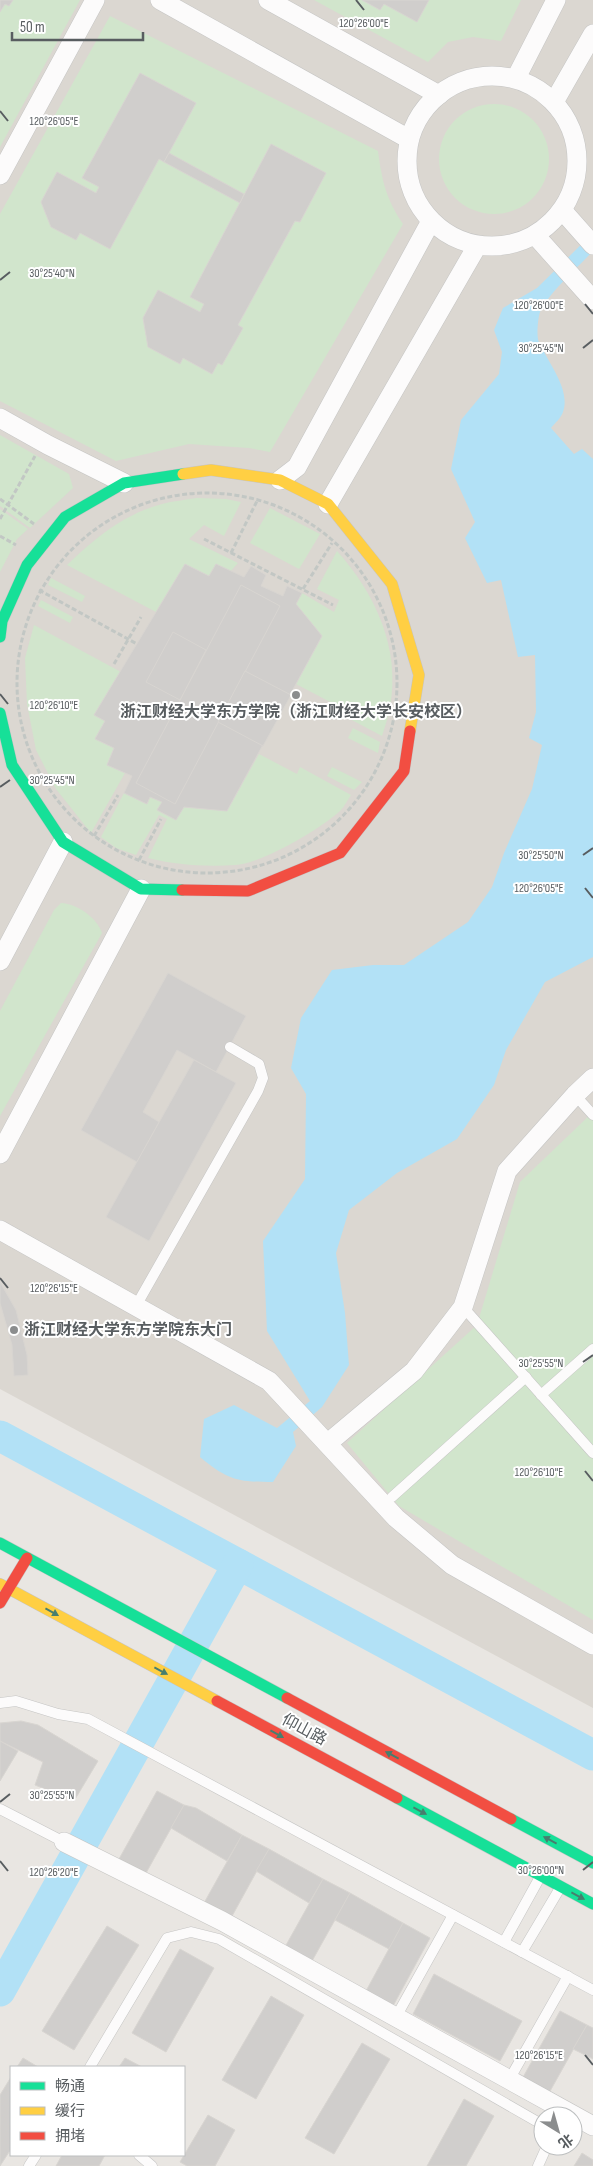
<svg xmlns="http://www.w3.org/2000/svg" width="593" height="2166" viewBox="0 0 593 2166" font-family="'Sofia Sans Condensed','Noto Sans SC',sans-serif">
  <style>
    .education { fill: #dbd7d1 }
    .green { fill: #d1e5cc }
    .water { fill: #b2e1f6 }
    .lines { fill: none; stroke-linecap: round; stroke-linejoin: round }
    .river { stroke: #b2e1f6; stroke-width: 31 }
    .building { fill: #d0cecc; stroke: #d8d5d1 }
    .lane-casing { stroke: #c5c5c4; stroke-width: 11 }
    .street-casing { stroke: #c5c5c4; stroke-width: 20 }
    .fast-casing { stroke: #c6c5c5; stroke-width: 12 }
    .slow-casing { stroke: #c6c5c5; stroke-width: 12 }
    .jam-casing { stroke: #c6c5c5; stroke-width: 12 }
    .path { stroke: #c2c7c4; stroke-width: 3; stroke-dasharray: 5 2.5; stroke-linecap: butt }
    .lane { stroke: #fcfbfb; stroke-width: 10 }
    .street { stroke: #fcfbfb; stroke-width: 19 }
    .fast { stroke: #16e098; stroke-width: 11 }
    .slow { stroke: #ffcf43; stroke-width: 11 }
    .jam { stroke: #f24e42; stroke-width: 11 }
    .oneway { fill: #487e6e }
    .ticks { fill: none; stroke: #585d60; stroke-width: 2 }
    .poi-dot { fill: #8b8d8e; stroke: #fff; stroke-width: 2 }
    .labels { text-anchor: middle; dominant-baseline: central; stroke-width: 4; stroke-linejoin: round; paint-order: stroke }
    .poi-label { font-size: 16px; font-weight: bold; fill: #585d60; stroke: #fff }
    .street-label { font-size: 16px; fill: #585d60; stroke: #fff }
    .ticks-label { font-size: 12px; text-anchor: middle; fill: #585d60; stroke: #fff; stroke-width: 4; stroke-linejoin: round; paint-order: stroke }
  </style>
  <rect width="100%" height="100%" fill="#e9e6e2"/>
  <path class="education" d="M0,0H593V1708L0,1389Z"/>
  <g class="green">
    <path d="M0,0H80L0,147Z"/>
    <path d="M314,0H521L501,41L473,37L448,42L428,62Z"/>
    <path d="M110,16L378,151C382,181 386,199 403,224L270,452L249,448L189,444L116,461L0,401V214Z"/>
    <circle cx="494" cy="159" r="55"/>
    <path d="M0,435L69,474L73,488L30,528L0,506Z"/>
    <path d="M197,498L226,499L241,502L224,536L204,525L189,539L238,563L230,572L216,564L209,576L185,564L156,612L67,565C94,539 124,514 162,504C173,501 185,500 197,498Z"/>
    <path d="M270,508L320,534L299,569L250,543Z"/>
    <path d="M0,509L28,529L17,539L0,572Z"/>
    <path d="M337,551C375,593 401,649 390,707C388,717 385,727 382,736L331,709L334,704L296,684L322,636L296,604L302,593L334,612L339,600L317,589Z"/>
    <path d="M51,578L85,596L82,602L48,585Z"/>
    <path d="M41,600L73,617L70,623L38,606Z"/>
    <path d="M34,625L121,672L94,715L105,721L95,738L114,748L107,765L125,773L91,833L56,789L36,750L27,704L25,658Z"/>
    <path d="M353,728L380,742L378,753L348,738Z"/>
    <path d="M259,754L297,774L300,767L351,795C347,801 344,807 340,811C319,830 263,863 235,865C207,867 175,865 148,858L167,819L159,815L136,855L116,848L101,837L124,793L146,804L150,797L162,802L158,810L176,819L184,807L227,811Z"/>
    <path d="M332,767L362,782L354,790L327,776Z"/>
    <path d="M61,903C78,904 97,918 102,933L0,1116V1011L54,910Z"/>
    <path d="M593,1112V1620L399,1506L347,1443L477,1325L520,1182Z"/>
  </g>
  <path class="water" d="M593,233V251C580,265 546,296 540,312C538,318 536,337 539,342C548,363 571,389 563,412C561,418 555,423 551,428L574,454L582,449L593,459V957L545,982L506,1050L494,1085L457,1139L397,1173L349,1210L336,1253L345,1313L349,1365L322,1407L293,1432L296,1446L273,1482C237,1482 228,1480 200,1457L204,1419L234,1405L277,1428L310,1401L267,1331L263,1241L305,1179L306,1094L291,1068L301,1018L332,970L373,965H404L468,922L492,887L504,853L532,789L542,745L529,738L536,712L535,655L518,657L501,580L487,583L465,538L475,522L451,469L461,420L499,374L502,352L494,330L503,308L537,288Z"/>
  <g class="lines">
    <g class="river">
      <path d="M0,1436L593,1755"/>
      <path d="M0,1991L238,1564"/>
    </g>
  </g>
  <g class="building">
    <path d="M0,0H13L9,6L5,4L0,12Z"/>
    <path d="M362,0H429L417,22L384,4L380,10Z"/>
    <path d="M140,73L196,103L164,162L159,159L110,249L80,233L76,240L51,227L41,202L57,172L96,193L99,187L82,178Z"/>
    <path d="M271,144L326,173L300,222L295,221L238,325L243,328L222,365L218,363L212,374L183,358L180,364L148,347L143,318L158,290L200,312L204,304L190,297Z"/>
    <path d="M169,153L244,194L240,203L164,162Z"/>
    <path d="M185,564L209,576L216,564L244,577L251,566L266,575L261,586L283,596L287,586L302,593L296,604L322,636L227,811L184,807L176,820L157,810L162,802L150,797L147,804L124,793L132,776L107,765L114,748L95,739L105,721L94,715Z"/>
    <path d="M241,585L280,606L175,804L136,783Z"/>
    <path d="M173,632L206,650L180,700L146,682Z"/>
    <path d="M245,671L291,695L263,746L218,722Z"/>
    <path d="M168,973L246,1016L216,1072L177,1050L143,1112L159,1122L137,1162L81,1130Z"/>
    <path d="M194,1060L236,1083L149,1241L106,1217Z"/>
    <path d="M0,1282L16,1310L27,1355L28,1375L14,1376L12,1345L0,1303Z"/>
    <path d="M21,1721L38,1725L98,1761L74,1801L35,1785L43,1762L0,1741V1723Z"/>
    <path d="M0,1741L18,1751L0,1781Z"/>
    <path d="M157,1791L184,1805L146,1873L119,1859Z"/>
    <path d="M184,1805L196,1808L242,1835L227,1861L171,1828Z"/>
    <path d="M242,1835L269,1849L231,1918L204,1903Z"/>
    <path d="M269,1849L323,1879L309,1903L256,1871Z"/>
    <path d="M323,1879L350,1893L312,1961L285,1947Z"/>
    <path d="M350,1893L403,1923L389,1949L335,1920Z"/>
    <path d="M403,1923L430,1938L393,2006L366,1991Z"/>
    <path d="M107,1926L139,1945L74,2050L42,2031Z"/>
    <path d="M180,1949L214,1968L166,2052L132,2033Z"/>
    <path d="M434,1974L522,2021L500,2061L413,2014Z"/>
    <path d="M271,1996L304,2015L256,2099L222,2080Z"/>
    <path d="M560,2011L587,2025L549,2093L522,2079Z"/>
    <path d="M587,2025L593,2028V2059L573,2049Z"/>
    <path d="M362,2043L390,2059L334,2154L305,2138Z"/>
    <path d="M23,2058L38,2067H17Z"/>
    <path d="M125,2058L142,2067H119Z"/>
    <path d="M11,2077V2149L0,2166V2095Z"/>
    <path d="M464,2099L494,2116L466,2166H427Z"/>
    <path d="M208,2115L235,2130L215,2166H187L180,2162Z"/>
    <path d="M582,2153L593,2160V2166H574Z"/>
    <path d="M62,2155H105L99,2166H56Z"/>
  </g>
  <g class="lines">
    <defs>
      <g id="lane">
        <path d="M575,1095L593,1115"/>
        <path d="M136,1306L258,1091L263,1078L259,1064L230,1047"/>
        <path d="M463,1307L593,1453"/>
        <path d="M541,1395L593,1349"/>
        <path d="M392,1497L526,1377"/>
        <path d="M0,1703L16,1701L58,1714L88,1719L593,1990"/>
        <path d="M0,1809L64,1842"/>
        <path d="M504,1942L540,1877"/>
        <path d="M522,1952L560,1888"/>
        <path d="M396,2017L453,1915"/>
        <path d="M90,2067L167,1938L191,1932L219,1939L543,2125"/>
        <path d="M509,2080L568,1976"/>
        <path d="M139,2155L152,2166"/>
        <path d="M29,2166L36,2155"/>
        <path d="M538,2166L547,2146"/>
      </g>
      <g id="street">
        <path d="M160,0L407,138"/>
        <path d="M268,0L439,95"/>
        <circle cx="492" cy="161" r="85"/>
        <path d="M516,78L556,0"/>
        <path d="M554,102L593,34"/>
        <path d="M0,175L95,0"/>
        <path d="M562,210L593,245"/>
        <path d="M535,235L593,300"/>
        <path d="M0,418L48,445L124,483"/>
        <path d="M280,480L297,467L431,221"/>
        <path d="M328,504L477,246"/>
        <path d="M0,961L63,842"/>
        <path d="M0,1154L141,889"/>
        <path d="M0,1230L269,1381L396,1518L452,1565L593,1645"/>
        <path d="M328,1443L414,1371L463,1307L507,1171L575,1095L593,1078"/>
        <path d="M64,1842L222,1921L593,2126"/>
      </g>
      <g id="fast">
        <path d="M0,637L2,621L27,565L65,517L124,483L183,474"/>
        <path d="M0,713L12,765L63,842L141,889L182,890"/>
        <path d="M0,1543L287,1698"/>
        <path d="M397,1798L593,1904"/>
        <path d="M511,1819L593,1863"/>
      </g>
      <g id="slow">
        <path d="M183,474L211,470L280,480L328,504L392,584L419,675L410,731"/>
        <path d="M0,1584L217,1701"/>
      </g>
      <g id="jam">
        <path d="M182,890L248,891L340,853L404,771L410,731"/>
        <path d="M0,1603L27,1558"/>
        <path d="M287,1698L511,1819"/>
        <path d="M217,1701L397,1798"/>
      </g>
    </defs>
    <use href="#lane" class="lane-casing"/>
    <use href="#street" class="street-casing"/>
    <use href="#fast" class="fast-casing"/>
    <use href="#slow" class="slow-casing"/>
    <use href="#jam" class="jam-casing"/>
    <g class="path">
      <circle cx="207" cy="683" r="190"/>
      <path d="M0,499L34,524"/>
      <path d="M0,519L35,456"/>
      <path d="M0,536L16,545"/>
      <path d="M204,539L333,605"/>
      <path d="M231,553L258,499"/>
      <path d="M303,589L332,543"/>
      <path d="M39,590L137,644"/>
      <path d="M114,664L141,617"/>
      <path d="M94,836L118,795"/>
      <path d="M139,860L161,819"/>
    </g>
    <use href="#lane" class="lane"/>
    <use href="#street" class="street"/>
    <use href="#fast" class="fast"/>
    <use href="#slow" class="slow"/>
    <use href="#jam" class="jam"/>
  </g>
  <defs><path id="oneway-solid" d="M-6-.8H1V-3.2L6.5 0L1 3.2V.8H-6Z" transform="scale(1.25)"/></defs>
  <g class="oneway">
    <use href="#oneway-solid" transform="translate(52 1612) rotate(29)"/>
    <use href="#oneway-solid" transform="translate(161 1671) rotate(28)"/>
    <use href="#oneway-solid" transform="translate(277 1734) rotate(29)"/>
    <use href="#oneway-solid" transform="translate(392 1755) rotate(-152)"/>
    <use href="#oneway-solid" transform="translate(420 1811) rotate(28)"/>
    <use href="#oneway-solid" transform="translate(550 1840) rotate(-152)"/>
    <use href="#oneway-solid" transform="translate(578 1896) rotate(28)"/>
  </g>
  <path class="ticks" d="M356,0L364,10M0,111L8,121M0,280L10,272M585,304L593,314M583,348L593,340M0,694L8,704M0,787L10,780M583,855L593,848M585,888L593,898M0,1278L8,1288M583,1362L593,1355M585,1471L593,1481M0,1802L10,1794M0,1861L8,1871M583,1870L593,1862M585,2055L593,2065"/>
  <g class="poi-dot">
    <circle cx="296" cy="695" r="5"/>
    <circle cx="14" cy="1330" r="5"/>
  </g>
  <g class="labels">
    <g class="poi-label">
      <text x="296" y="712">浙江财经大学东方学院（浙江财经大学长安校区）</text>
      <text x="24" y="1330" text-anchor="start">浙江财经大学东方学院东大门</text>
    </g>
    <g class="street-label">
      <text transform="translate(304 1730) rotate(28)">仰山路</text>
    </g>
  </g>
  <g class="ticks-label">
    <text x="364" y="27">120°26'00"E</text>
    <text x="54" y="125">120°26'05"E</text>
    <text x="52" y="277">30°25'40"N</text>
    <text x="539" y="309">120°26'00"E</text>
    <text x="541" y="352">30°25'45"N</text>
    <text x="54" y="709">120°26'10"E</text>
    <text x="52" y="784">30°25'45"N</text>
    <text x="541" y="859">30°25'50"N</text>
    <text x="539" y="892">120°26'05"E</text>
    <text x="54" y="1292">120°26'15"E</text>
    <text x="541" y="1367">30°25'55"N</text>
    <text x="539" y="1476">120°26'10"E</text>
    <text x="52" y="1799">30°25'55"N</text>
    <text x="541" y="1874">30°26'00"N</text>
    <text x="54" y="1876">120°26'20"E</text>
    <text x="539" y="2059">120°26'15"E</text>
  </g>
  <rect x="10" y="2066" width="175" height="90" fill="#ffffff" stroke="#bcbebf"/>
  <rect x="20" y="2082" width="25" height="8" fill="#16e098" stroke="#bcbebf"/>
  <text x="55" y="2091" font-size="15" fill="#585d60">畅通</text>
  <rect x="20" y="2107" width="25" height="8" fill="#ffcf43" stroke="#bcbebf"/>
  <text x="55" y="2116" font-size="15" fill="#585d60">缓行</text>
  <rect x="20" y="2132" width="25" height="8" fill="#f24e42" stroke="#bcbebf"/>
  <text x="55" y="2141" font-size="15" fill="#585d60">拥堵</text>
  <g transform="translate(558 2131) rotate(143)"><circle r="24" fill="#ffffff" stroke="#bcbebf"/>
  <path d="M0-4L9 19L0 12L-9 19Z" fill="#8b8d8e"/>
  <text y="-8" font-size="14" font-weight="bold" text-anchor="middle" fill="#585d60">北</text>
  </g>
  <path d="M12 32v8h131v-8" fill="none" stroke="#585d60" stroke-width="2.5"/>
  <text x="20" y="32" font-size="15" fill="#585d60" stroke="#ffffff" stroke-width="4" paint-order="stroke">50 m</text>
</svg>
